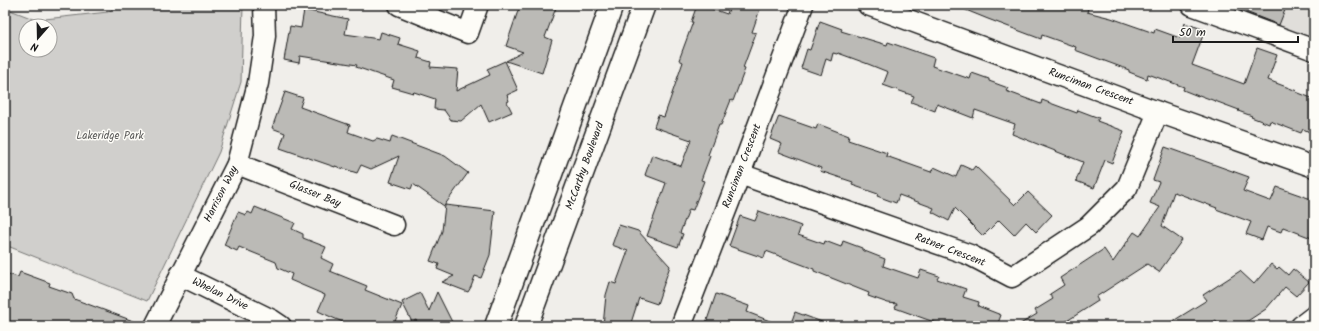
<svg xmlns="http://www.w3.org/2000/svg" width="1319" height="331" viewBox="0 0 1319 331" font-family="Kalam,sans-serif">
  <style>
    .built { fill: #e0deda }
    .green { fill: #d0cfcc; stroke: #767674; fill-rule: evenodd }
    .building { fill: #bbbab6; stroke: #1c1c1c }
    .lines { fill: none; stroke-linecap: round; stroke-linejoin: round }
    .minor-casing { stroke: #1c1c1c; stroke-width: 23 }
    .major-casing { stroke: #1c1c1c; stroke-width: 25 }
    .minor { stroke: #fdfcf7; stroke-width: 20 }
    .major { stroke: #fdfcf7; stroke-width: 22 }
    .labels { text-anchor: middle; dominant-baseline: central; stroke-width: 3; stroke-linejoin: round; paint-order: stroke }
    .street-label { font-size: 11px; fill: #1c1c1c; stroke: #fdfcf7 }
    .park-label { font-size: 11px; fill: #5b5b5a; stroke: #fdfcf7 }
  </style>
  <rect width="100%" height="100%" fill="#f0eeea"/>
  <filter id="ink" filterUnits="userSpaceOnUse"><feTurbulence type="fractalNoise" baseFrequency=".025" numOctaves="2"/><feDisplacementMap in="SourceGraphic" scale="8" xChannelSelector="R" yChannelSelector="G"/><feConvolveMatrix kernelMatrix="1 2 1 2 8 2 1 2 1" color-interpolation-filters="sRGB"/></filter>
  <g filter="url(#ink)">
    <path class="built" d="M1169,5H1314V57Z"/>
    <path class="green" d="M119,5H243L241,82L219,152L147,301L5,245V8L36,20L108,12ZM26,26H50V50H26Z"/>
    <g class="building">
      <path d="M520,5H557L545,37L552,40L542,73L506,61L523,52L506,46Z"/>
      <path d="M697,5H701L727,14L730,5H748L760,9L752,32L756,33L743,68L745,69L733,101L731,100L721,125H719L708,155L710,156L701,180L704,181L693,210L689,209L680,233L683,234L678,247L647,236L666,183L645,175L652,155L681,166L691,140L654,127L658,115L664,117L683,62L679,60L693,22H691Z"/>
      <path d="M956,5H1089L1087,12L1111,18L1154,33L1155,29L1180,38L1185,23L1205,30L1192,65L1244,84L1257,48L1277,55L1268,80L1297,91L1296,92L1314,99V134L1303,129L1301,133L1270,121L1269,124L1251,117L1252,116L1238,111L1239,110L1199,95L1198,96L1183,90L1184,87L1148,74L1147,79L1129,72V70L1075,50L1076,47L1042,35L1041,39L988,19L956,6Z"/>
      <path d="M1228,5H1287L1279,25Z"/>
      <path d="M304,10L348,19L345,34L379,39L381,32L400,38L398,44L420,51L418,58L431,62L430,67L458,69L456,91L490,75L487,69L505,61L518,90L507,95L509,101L507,102L512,112L489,122L481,104L461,121L451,120L444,110L434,109L435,99L414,92L413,93L392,87L394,80L356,67L357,65L300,56L299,63L284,60L290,26L301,28Z"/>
      <path d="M820,21L842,29L841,31L887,45L888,42L934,58L932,66L970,79L972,73L989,79V81L1008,88L1006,91L1041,104L1042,100L1077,113L1078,110L1099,118L1097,121L1124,131L1112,163L1105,160L1094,188L1076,181L1083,162L1012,134L1015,124L975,110L973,118L937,104L935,111L911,102L914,96L883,85L888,72L868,64L838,53L837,54L833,53L831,61L826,59L821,75L801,68L807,49L810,50Z"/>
      <path d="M285,92L303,98L300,107L350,125L348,132L373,141L377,139L390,143L392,136L445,156L468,173L444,206L413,184L411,189L390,182L399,156L371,169L361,165L357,173L335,166V167L280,148L285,133L272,128Z"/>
      <path d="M779,116L816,129L818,124L849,136L848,140L887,153L886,156L931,172L934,167L956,177L961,165L972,170L975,166L1015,205L1028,192L1052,215L1036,232L1026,222L1014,235L999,220L983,236L955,208L949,221L932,212L934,208L899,195L896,203L877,196L878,194L852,185L853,182L820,171L821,168L779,152L782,144L770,139Z"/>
      <path d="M1165,147L1249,177L1243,191L1270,201H1271L1277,187L1314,200V239L1283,227L1281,232L1267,227L1262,240L1246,234L1251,222L1216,209L1217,208L1174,192L1162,226L1182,240L1159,272L1147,264L1096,297L1098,301L1059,326H1017L1037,314L1035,310L1053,299L1050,294L1064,285L1060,278L1104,249L1113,262L1134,232L1140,236L1160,207L1150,203L1159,182L1153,180Z"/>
      <path d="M445,205L495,211L490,255L481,278L475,276L471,287L468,292L442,282L454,276L437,269L439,264L430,261L442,231Z"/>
      <path d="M255,207L295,223L292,229L303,234V238L326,247L321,258L333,264L330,271L367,286L365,290L402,305L393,326H352L331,317L318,311L325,295L290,280L292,274L278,268L276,262L239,247L237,251L224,245L238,212L246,215L248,212L252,214Z"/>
      <path d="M759,211L801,226L798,235L824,244L825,241L841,247L843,241L862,248V250L885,259L883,266L918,278L921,270L939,276L937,279L966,289L963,297L979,302L978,306L1001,315L997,326H945L895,308L897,304L888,303L868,296L869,293L814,271V269L766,251L764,258L729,246L740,216L755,221Z"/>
      <path d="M619,225L638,231L670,266L657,304L639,298L630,326H603L606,295L610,282L616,284L628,251L612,245Z"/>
      <path d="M1271,264L1277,269L1279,267L1288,275L1293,269L1309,282L1296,296L1285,287L1266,309L1240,326H1220L1216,320L1206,326H1165L1207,300L1203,295L1240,271L1254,284Z"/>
      <path d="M20,272L50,283L49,286L72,294L74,299L144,325L143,326H21L5,321V273L18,277Z"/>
      <path d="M437,292L454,326H420L416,320L412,322L402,302L420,293L429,311Z"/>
      <path d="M716,294L749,306L747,312L780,325V326H705Z"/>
      <path d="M795,312L830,325V326H790Z"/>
    </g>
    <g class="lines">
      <defs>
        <g id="minor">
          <path d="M399,5L468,33L478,5"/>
          <path d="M868,5L1158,112L1314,167"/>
          <path d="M1192,5L1314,50"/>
          <path d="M237,164L394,225"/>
          <path d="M740,174L970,255L1012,277L1089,226L1127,188L1158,112"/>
          <path d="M180,275L272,320L281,326"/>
          <path d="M155,326L237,164L258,83L265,36L264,5"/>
          <path d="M681,326L740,174L803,5"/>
          <path d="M1301,326L1314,316"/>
        </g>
        <g id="major">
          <path d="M496,326L612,5"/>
          <path d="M526,326L644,5"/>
        </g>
      </defs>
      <use href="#minor" class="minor-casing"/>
      <use href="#major" class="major-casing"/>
      <use href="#minor" class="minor"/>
      <use href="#major" class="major"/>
    </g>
  </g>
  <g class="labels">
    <g class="street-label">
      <text transform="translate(1091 87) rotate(20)">Runciman Crescent</text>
      <text transform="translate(585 166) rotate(-70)">McCarthy Boulevard</text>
      <text transform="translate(742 166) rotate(-69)">Runciman Crescent</text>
      <text transform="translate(221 194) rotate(-63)">Harrison Way</text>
      <text transform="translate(315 194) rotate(22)">Glasser Bay</text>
      <text transform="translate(950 250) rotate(21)">Ratner Crescent</text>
      <text transform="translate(220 294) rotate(26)">Whelan Drive</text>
    </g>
    <g class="park-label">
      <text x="110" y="136">Lakeridge Park</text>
    </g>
  </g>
  <rect width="1319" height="331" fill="none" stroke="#fdfcf7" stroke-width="20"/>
  <rect x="10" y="10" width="1299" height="311" fill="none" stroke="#1c1c1c" stroke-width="1.5" filter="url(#ink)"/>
  <g transform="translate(38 38) rotate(200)"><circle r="19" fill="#fdfcf7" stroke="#a3a29f"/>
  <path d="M0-3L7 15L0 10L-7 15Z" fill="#1c1c1c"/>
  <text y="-6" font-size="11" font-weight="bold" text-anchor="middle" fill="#1c1c1c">N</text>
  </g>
  <path d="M1173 36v6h125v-6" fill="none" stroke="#1c1c1c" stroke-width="2"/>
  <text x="1179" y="36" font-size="12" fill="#1c1c1c" stroke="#fdfcf7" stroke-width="3" paint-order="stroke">50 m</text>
</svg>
